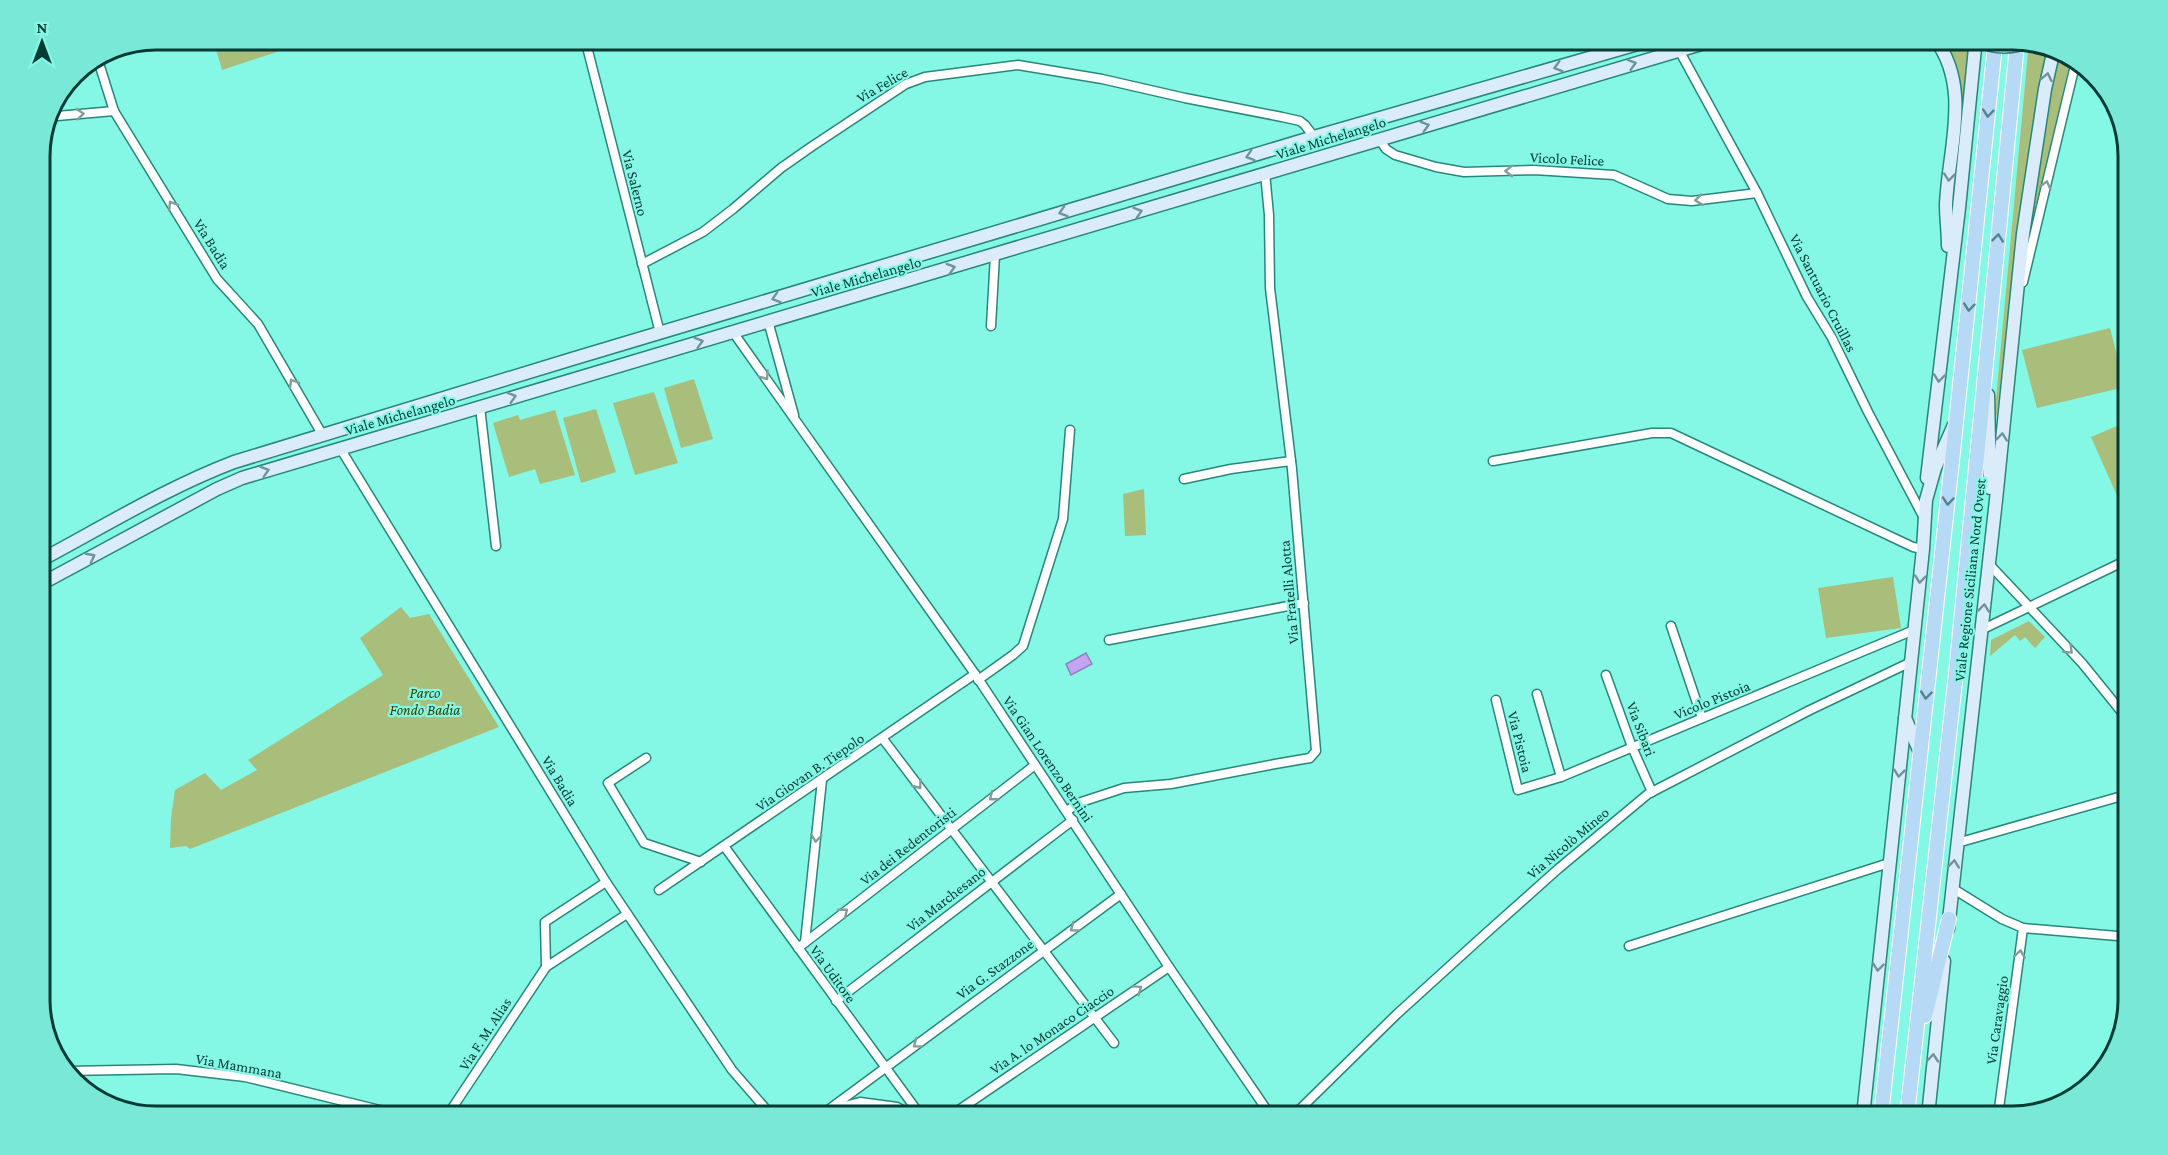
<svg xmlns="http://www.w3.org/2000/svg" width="2168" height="1155" viewBox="0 0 2168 1155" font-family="'Crimson Pro',serif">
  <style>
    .green { fill: #a9be7a }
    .water { fill: #c4a4f3; stroke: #8a84ba; stroke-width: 1.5 }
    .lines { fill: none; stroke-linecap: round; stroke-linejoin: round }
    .street-casing { stroke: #29867a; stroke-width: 11 }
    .secondary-casing { stroke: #29867a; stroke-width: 15 }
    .primary-casing { stroke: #fff; stroke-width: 16 }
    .street { stroke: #fff; stroke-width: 8 }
    .secondary { stroke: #daecfa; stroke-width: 12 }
    .primary { stroke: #b6daf5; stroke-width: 14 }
    .secondary-bridge-casing { stroke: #29867a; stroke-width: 15; stroke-linecap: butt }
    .secondary-bridge { stroke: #daecfa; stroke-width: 12 }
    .oneway { stroke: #6f9498 }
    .oneway2 { stroke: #54838b }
    .oneway3 { stroke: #829d9a }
    .labels { text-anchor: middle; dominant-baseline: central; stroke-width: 4.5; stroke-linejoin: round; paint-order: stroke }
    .street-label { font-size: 15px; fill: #043b35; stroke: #84f7e5 }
    .park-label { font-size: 15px; font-style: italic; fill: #324000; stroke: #84f7e5 }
    .rim { fill: none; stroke: #043b35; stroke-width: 3 }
  </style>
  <rect width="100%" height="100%" fill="#84f7e5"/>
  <g class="green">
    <path d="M213,39H299L301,44L222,70Z"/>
    <path d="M1944,39H1962L1970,45L1961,123C1962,90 1962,68 1944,39Z"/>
    <path d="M2039,45L2049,47L2034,120L2016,246L1997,414L1994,421L2028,52Z"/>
    <path d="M2060,50L2065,51L2071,57L2034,218L2030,228L2049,94Z"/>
    <path d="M2110,328L2125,387L2037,408L2022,350Z"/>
    <path d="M694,379L713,439L681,448L664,388Z"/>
    <path d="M654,392L678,463L635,475L613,403Z"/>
    <path d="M596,409L616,472L581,483L563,418Z"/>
    <path d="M555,410L575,475L540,484L535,469L509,477L493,423L518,415L520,420Z"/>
    <path d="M2129,421V504L2122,507L2091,437Z"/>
    <path d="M1144,489L1146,535L1125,536L1123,494Z"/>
    <path d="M1893,577L1901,628L1826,638L1818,588Z"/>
    <path d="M401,607L410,618L429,614L499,727L190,849L186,846L170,848L171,818L175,790L205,773L221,790L257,770L248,760L383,675L360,638Z"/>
    <path d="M2029,621L2045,637L2035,648L2025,637L2020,641L2015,635L1990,656L1991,640Z"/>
  </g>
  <path class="water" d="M1086,653L1092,664L1071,675L1066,664Z"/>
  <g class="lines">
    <defs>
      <g id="street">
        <path d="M585,39L660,333"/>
        <path d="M1679,50L1757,193L1807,297L1832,338L1868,412L1924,518"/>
        <path d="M97,57L114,111L217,279L258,324L322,434"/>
        <path d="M46,117L114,111"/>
        <path d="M1379,139L1386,149L1395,155L1436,167L1464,172L1534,170L1614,175L1668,199L1692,201L1757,193"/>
        <path d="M642,264L703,232L733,209L781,168L811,147L906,84L925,77L1018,65L1102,79L1185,98L1282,117L1300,121L1305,125L1314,137"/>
        <path d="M2023,282L2076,61"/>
        <path d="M768,321L794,415"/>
        <path d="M991,326L995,255"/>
        <path d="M733,332L975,674L1169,967L1271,1116"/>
        <path d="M480,407L496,546"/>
        <path d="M340,448L606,882L732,1070L772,1116"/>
        <path d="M1493,461L1652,433H1671L1913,547L1923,549"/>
        <path d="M1184,479L1231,469L1291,461"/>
        <path d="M1989,564L2082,663L2129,721"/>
        <path d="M1671,626L1702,718"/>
        <path d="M1981,630L2129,559"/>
        <path d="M1109,640L1304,603"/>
        <path d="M1606,675L1632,747L1652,792"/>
        <path d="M978,680L1013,655L1023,646L1063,519L1070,430"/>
        <path d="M1537,694L1561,777"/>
        <path d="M1496,700L1518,790L1561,777L1914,630"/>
        <path d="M883,739L1114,1043"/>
        <path d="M646,758L608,783L644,843L701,862"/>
        <path d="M1067,811L1078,803L1124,788L1171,784L1275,764L1310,758L1316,751L1292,469L1270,288L1269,215L1265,173"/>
        <path d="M1957,843L2129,794"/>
        <path d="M724,846L921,1116"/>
        <path d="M606,882L545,922L546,967L627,914"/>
        <path d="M1952,888L2002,919L2023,928L2129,937"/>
        <path d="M659,890L975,674"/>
        <path d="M805,942L822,780"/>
        <path d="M1629,946L1889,863"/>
        <path d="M798,948L1035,765"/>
        <path d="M836,1001L1073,820"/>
        <path d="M66,1071L176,1069L245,1077L404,1116"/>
        <path d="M833,1109L860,1102L897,1107L913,1116"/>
        <path d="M447,1116L546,967"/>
        <path d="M820,1116L1121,894"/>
        <path d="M950,1116L1169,967"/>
        <path d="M1293,1116L1397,1014L1484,935L1558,869L1648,794L1810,710L1911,662"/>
        <path d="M1998,1116L2023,928"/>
      </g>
      <g id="secondary">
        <path d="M1935,39C1972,88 1948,150 1946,205C1946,218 1948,232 1948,246"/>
        <path d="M1988,395L1990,488"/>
        <path d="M1927,478L1959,208L1975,48"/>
        <path d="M39,561C103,527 166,488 234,462L572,359L1314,137L1655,39"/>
        <path d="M39,585L217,489L242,478L1718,39"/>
        <path d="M1905,718L1920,752"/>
        <path d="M1948,929L1996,500L2023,234L2045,89L2054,49"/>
        <path d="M1863,1116L1923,549L1926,500L1935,468L1954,425"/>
        <path d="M1928,1116L1944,961"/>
      </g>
      <g id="primary">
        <path d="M1925,1016L1949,919"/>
        <path d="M1881,1116C1919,762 1959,409 1994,55"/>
        <path d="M1907,1116L1956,673L2016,55"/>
      </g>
    </defs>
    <use href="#street" class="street-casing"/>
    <use href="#secondary" class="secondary-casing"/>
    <use href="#primary" class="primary-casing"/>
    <use href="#street" class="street"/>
    <use href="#secondary" class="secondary"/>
    <use href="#primary" class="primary"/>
    <defs>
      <path id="secondary-bridge" d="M1976,39C1993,48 2009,49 2027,42"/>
    </defs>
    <use href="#secondary-bridge" class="secondary-bridge-casing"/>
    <use href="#secondary-bridge" class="secondary-bridge"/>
  </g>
  <defs><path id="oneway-chevron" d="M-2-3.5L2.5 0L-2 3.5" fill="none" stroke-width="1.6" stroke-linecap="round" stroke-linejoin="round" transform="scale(1.5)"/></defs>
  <g class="oneway">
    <use href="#oneway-chevron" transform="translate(1632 64) rotate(-16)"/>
    <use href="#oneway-chevron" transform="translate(1558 67) rotate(164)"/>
    <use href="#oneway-chevron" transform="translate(2047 77) rotate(-78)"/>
    <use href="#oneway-chevron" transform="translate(1425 126) rotate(-16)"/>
    <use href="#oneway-chevron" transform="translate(1250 156) rotate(163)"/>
    <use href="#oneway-chevron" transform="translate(1949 177) rotate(96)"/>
    <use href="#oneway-chevron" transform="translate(1063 212) rotate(163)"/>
    <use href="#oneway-chevron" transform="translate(1138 212) rotate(-17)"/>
    <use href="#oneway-chevron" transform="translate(951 268) rotate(-16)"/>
    <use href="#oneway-chevron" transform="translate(776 298) rotate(163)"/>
    <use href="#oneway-chevron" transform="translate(699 342) rotate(-16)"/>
    <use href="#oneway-chevron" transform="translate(1939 378) rotate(96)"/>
    <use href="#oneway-chevron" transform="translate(512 397) rotate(-17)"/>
    <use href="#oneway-chevron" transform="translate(2002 437) rotate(-84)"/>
    <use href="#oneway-chevron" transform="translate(265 471) rotate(-17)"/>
    <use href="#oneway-chevron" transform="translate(91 557) rotate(-28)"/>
    <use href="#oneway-chevron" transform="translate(1920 579) rotate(96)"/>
    <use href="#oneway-chevron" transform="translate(1984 608) rotate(-84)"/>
    <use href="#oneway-chevron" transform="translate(1899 773) rotate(96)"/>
    <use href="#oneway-chevron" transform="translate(1954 864) rotate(-84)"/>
    <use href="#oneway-chevron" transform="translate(1878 967) rotate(96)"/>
    <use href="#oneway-chevron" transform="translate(1933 1058) rotate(-85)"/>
  </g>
  <g class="oneway2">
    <use href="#oneway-chevron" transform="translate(1988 113) rotate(96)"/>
    <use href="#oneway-chevron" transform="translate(1998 238) rotate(-84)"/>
    <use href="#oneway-chevron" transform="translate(1969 307) rotate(96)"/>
    <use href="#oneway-chevron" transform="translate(1948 501) rotate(95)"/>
    <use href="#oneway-chevron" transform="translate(1926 695) rotate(96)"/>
  </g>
  <g class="oneway3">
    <use href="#oneway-chevron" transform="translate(80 114) rotate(-5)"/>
    <use href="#oneway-chevron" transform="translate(1509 171) rotate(179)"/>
    <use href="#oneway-chevron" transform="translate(2046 185) rotate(-76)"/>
    <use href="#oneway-chevron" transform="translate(1699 200) rotate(173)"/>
    <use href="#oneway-chevron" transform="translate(172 205) rotate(-122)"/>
    <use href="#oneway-chevron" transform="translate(765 376) rotate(55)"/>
    <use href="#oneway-chevron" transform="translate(293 383) rotate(-120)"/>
    <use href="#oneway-chevron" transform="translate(2069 650) rotate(44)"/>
    <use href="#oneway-chevron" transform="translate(918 785) rotate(53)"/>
    <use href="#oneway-chevron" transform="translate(993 797) rotate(142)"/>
    <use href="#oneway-chevron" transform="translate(816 838) rotate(96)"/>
    <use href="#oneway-chevron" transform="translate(844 912) rotate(-38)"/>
    <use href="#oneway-chevron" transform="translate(1074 928) rotate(144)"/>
    <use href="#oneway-chevron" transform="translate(2020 954) rotate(-82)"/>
    <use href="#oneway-chevron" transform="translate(1138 989) rotate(-34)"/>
    <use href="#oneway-chevron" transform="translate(917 1044) rotate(144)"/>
  </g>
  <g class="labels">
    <g class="street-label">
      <text transform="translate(882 85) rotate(-30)">Via Felice</text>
      <text transform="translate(1331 138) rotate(-17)">Viale Michelangelo</text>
      <text transform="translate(1567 159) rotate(3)">Vicolo Felice</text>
      <text transform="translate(635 183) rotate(76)">Via Salerno</text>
      <text transform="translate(212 244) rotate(58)">Via Badia</text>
      <text transform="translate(866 277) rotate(-16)">Viale Michelangelo</text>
      <text transform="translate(1823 293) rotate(63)">Via Santuario Cruillas</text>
      <text transform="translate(400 415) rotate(-16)">Viale Michelangelo</text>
      <text transform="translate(1970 580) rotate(-84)">Viale Regione Siciliana Nord Ovest</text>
      <text transform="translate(1289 592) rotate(-95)">Via Fratelli Alotta</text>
      <text transform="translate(1712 700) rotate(-22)">Vicolo Pistoia</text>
      <text transform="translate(1641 729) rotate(69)">Via Sibari</text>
      <text transform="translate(1520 742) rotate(76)">Via Pistoia</text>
      <text transform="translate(1048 759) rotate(56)">Via Gian Lorenzo Bernini</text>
      <text transform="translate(810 772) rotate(-34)">Via Giovan B. Tiepolo</text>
      <text transform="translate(560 781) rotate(59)">Via Badia</text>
      <text transform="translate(1568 843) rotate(-40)">Via Nicolò Mineo</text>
      <text transform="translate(908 846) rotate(-38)">Via dei Redentoristi</text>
      <text transform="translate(946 899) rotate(-38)">Via Marchesano</text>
      <text transform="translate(995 969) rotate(-36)">Via G. Stazzone</text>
      <text transform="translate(833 974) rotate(54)">Via Uditore</text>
      <text transform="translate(1997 1020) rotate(-82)">Via Caravaggio</text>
      <text transform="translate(1052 1030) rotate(-34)">Via A. lo Monaco Ciaccio</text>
      <text transform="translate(485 1034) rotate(-57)">Via F. M. Alias</text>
      <text transform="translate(239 1066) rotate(10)">Via Mammana</text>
    </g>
    <g class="park-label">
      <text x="425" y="693">Parco<tspan x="425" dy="17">Fondo Badia</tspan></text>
    </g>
  </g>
  <path d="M0 0H2168V1155H0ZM156 50H2012A106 106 0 0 1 2118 156V1000A106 106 0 0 1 2012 1106H156A106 106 0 0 1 50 1000V156A106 106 0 0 1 156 50Z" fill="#7ae8d7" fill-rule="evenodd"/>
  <path class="rim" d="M156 50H2012A106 106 0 0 1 2118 156V1000A106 106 0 0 1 2012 1106H156A106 106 0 0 1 50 1000V156A106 106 0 0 1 156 50Z"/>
  <g transform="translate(42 42)" stroke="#84f7e5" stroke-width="4.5" paint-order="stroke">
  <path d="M0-4.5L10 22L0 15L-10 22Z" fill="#043b35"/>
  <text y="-9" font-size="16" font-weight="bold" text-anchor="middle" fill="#043b35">N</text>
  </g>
</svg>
